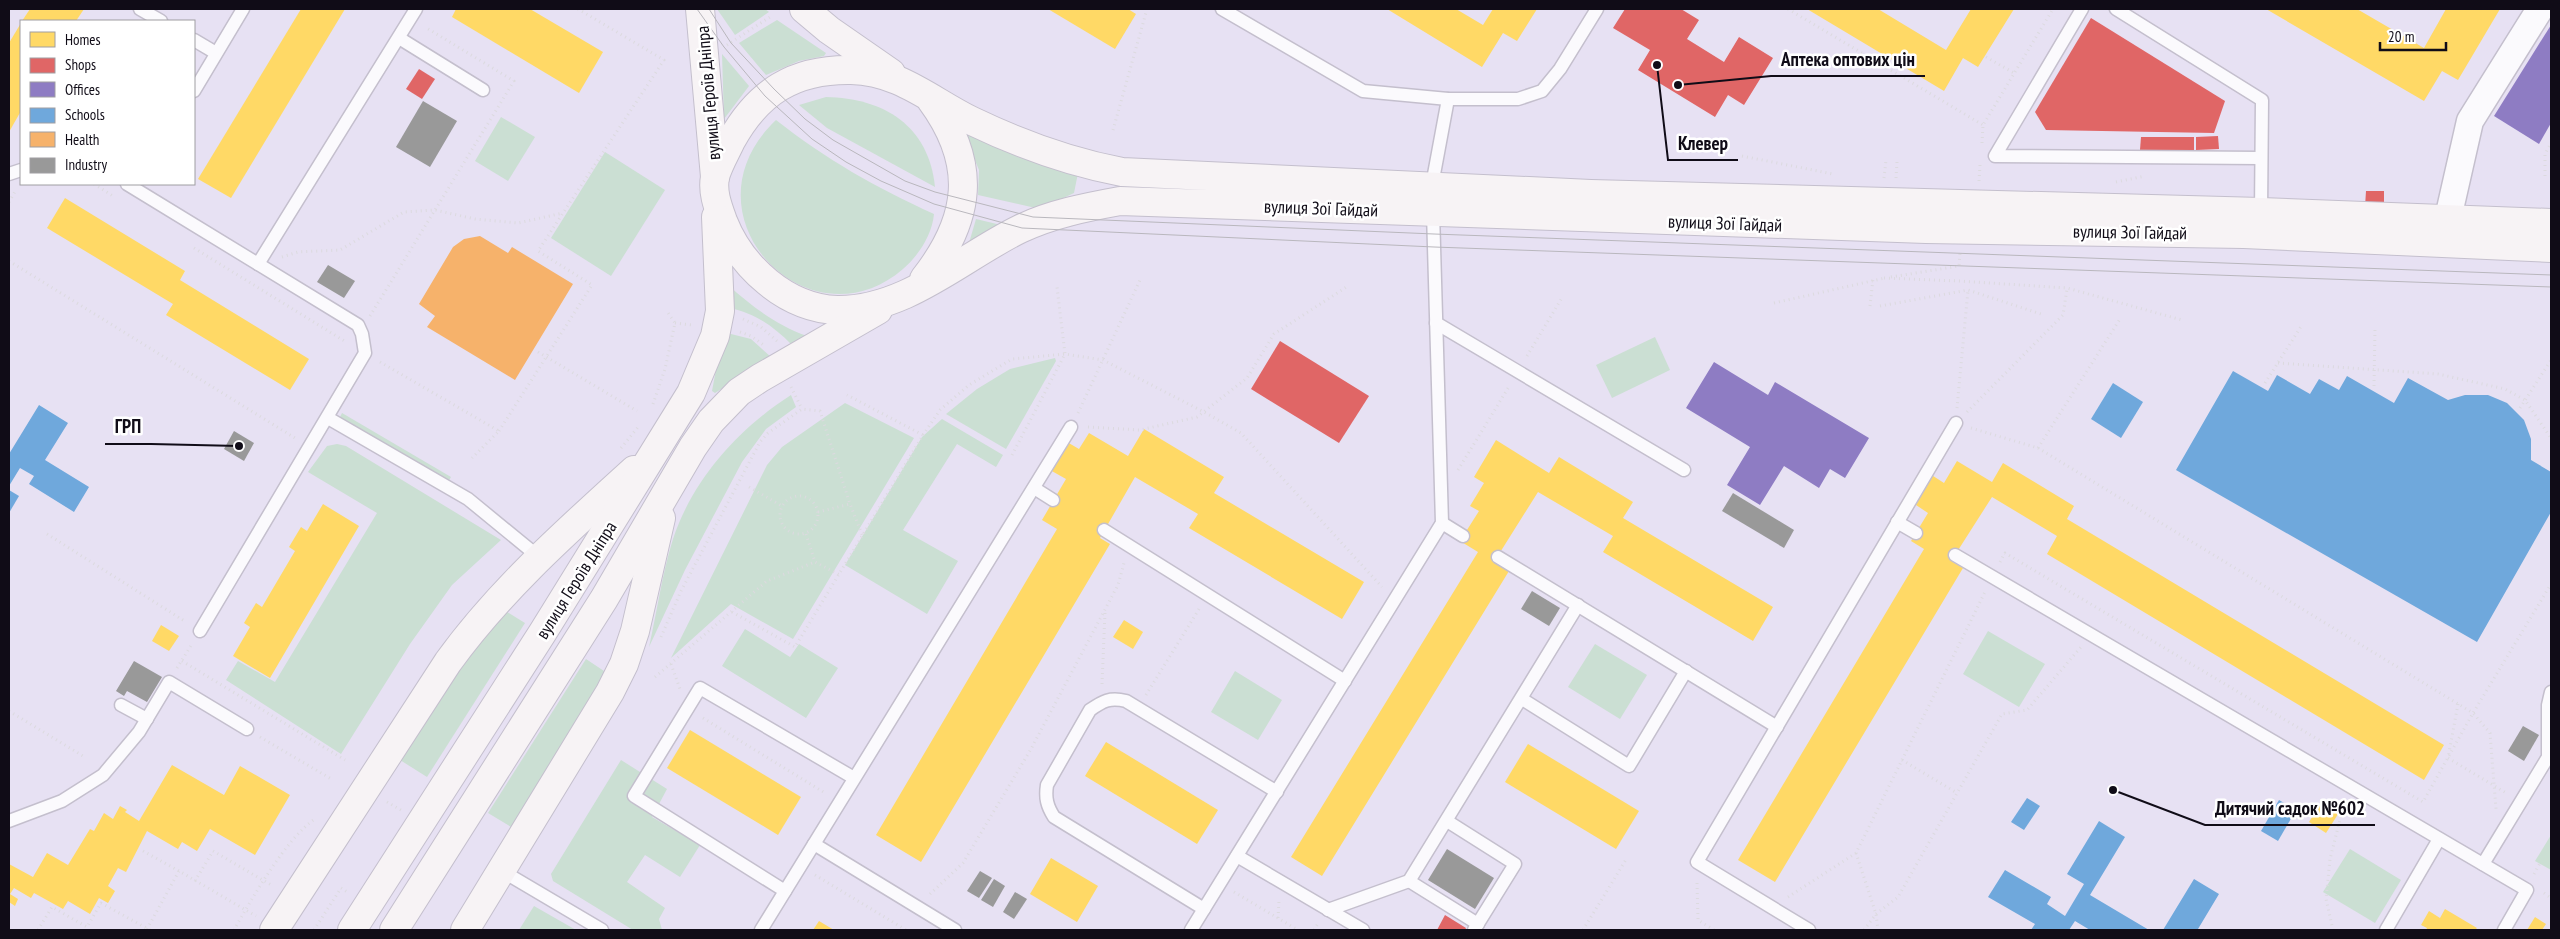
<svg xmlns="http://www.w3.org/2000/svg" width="2560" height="939" viewBox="0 0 2560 939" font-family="'PT Sans Narrow',sans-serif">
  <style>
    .green { fill: #cbdfd3 }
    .homes { fill: #ffd966 }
    .shops { fill: #e06666 }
    .offices { fill: #8e7cc3 }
    .schools { fill: #6fa8dc }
    .health { fill: #f6b26b }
    .industry { fill: #999 }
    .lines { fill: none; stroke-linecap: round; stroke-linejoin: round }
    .lane-casing { stroke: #c4bfcd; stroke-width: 15 }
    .street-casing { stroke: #c4bfcd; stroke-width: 29 }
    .secondary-casing { stroke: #c4bfcd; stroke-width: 30 }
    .path { stroke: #dcdadf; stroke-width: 3; stroke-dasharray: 1 4; stroke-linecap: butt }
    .lane { stroke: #fbfafd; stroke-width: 12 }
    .street { stroke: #fbfafd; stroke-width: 26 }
    .secondary { stroke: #f7f3f5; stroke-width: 28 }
    .tram { stroke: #b9b7bd; stroke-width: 1 }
    .labels { text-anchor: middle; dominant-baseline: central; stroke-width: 5; stroke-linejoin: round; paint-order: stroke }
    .street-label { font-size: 18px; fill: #100c17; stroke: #fff }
    .leader { fill: none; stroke: #100c17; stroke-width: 2 }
    .callout-dot { fill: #100c17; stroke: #fff; stroke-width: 2 }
    .callout-label { font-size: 19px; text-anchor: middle; font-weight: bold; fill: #100c17; stroke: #fff; stroke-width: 5; stroke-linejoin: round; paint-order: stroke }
  </style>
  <rect width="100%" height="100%" fill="#e7e1f3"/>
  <g class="green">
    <path d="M717,9H765L769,12L735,35Z"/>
    <path d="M777,20L826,53L824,56L799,61L766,75L739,43Z"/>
    <path d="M722,54L749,86L724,119Z"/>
    <path d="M826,97C884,98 929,126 935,187L827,128L799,105Z"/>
    <path d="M501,117L535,137L508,181L475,161Z"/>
    <path d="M776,120C827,160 875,187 934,214C932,235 919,255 903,269C808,351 677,214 776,120Z"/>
    <path d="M967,130L1018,157L1078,173L1074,193L1040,209L978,195L979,170L964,134Z"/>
    <path d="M605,152L665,190L611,276L551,238Z"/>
    <path d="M976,219L1001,225L969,243Z"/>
    <path d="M729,286C753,307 776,325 807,336L792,345C773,326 755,313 729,308Z"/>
    <path d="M723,332L751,339L771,357L715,393L712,391Z"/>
    <path d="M1655,337L1670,370L1612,398L1596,365Z"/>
    <path d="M1055,358L1056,361L1006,449L946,414L977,389L1010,369Z"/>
    <path d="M791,395L796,407L766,429L742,462L685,570L649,647C657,612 662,574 673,539C693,479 738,429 791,395Z"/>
    <path d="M845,403L914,438L793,639L731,604L671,658L767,465L782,447Z"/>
    <path d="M342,413L451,477L448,482L339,419Z"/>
    <path d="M942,419L1003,455L996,467L957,444L903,530L958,561L927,614L845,565L922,437Z"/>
    <path d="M337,444L346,446L501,540L452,585L410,644L341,754L226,680L238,661L275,682L377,513L308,472L327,446Z"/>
    <path d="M504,610L525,623L427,777L400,760L456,670Z"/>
    <path d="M745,629L790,657L799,644L838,668L806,718L722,666Z"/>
    <path d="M1988,631L2045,664L2019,707L1963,674Z"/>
    <path d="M1595,644L1647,675L1620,719L1568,687Z"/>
    <path d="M586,659L607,673L516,830L488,813Z"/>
    <path d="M1235,671L1282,700L1258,740L1211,712Z"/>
    <path d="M621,760L667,789L652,817L700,845L680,877L645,855L627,882L665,908L659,919L662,930H633L553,881L551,874Z"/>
    <path d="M2551,835V870L2535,861Z"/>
    <path d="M2350,849L2401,880L2375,923L2323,892Z"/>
    <path d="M534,906L576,930H519Z"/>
  </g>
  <g class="homes">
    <path d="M30,9H84L76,21H22Z"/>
    <path d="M301,9H345L231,198L198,179Z"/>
    <path d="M456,9H530L603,52L579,93L452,17Z"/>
    <path d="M1048,9H1128L1136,14L1115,49Z"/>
    <path d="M1387,9H1456L1483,25L1493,9H1537L1517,41L1503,33L1482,67Z"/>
    <path d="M1807,9H1878L1946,50L1971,9H2014L1978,67L1963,58L1944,91Z"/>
    <path d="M2266,9H2357L2424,48L2446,9H2500L2458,80L2442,71L2424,101Z"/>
    <path d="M21,23V111L9,132V43Z"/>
    <path d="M65,198L185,271L180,280L309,359L290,390L166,315L173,304L47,228Z"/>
    <path d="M1144,429L1224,477L1214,493L1364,582L1342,619L1189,528L1198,514L1135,477L1100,538L1110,544L921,862L876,835L1057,529L1042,520L1066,479L1050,470L1067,442L1079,449L1089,433L1128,456Z"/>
    <path d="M1496,440L1549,473L1559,457L1633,502L1623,518L1773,607L1753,641L1603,552L1613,536L1538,492L1494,562L1509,571L1322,876L1291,857L1478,552L1460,541L1479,511L1470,506L1484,483L1474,477Z"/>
    <path d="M1957,461L1992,482L2003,463L2074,506L2067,519L2444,745L2424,780L2047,554L2057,536L1992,497L1955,555L1953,562L1963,568L1775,882L1738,860L1924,549L1911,541L1928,513L1913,503L1930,474L1944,483Z"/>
    <path d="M323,504L359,526L270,678L233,656L250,627L244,623L256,603L262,607L295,551L289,547L301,527L307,531Z"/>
    <path d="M1124,620L1143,632L1133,649L1113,637Z"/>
    <path d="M161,625L179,636L169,651L152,641Z"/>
    <path d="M690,730L801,797L778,835L667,768Z"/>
    <path d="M1106,742L1218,810L1197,844L1085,776Z"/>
    <path d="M1528,744L1639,811L1616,849L1505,782Z"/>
    <path d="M172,765L224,795L240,766L290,795L255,855L210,829L197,851L182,842L178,849L147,831L126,872L118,868L108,886L115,891L108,903L99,898L90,914L68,901L63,909L34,893L31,898L14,888L10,894L18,899L15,906L9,902V864L33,877L47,853L68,865L90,829L94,831L104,813L113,819L120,806L127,810L125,812L139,821Z"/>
    <path d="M2322,801L2340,811L2326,833L2309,822Z"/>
    <path d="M1051,858L1098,886L1077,922L1030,894Z"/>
    <path d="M2445,909L2477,928L2475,930H2426L2427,928L2421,925L2429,911L2440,918Z"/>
    <path d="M2535,917L2546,924L2542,930H2527Z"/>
    <path d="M819,921L834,930H813Z"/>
  </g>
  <g class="shops">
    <path d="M1625,9H1681L1699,20L1687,39L1724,62L1739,37L1773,58L1744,105L1728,95L1715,117L1638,70L1650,50L1613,28Z"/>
    <path d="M2091,18L2225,101L2214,133L2046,130L2035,112Z"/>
    <path d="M419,69L435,79L422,99L406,89Z"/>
    <path d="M2218,136L2219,149L2196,150V137Z"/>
    <path d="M2141,137H2194V150H2140Z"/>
    <path d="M2366,191H2384V207H2365Z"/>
    <path d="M1280,341L1369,396L1339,443L1251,389Z"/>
    <path d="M1445,915L1466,928L1465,930H1437Z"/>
  </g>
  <g class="offices">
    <path d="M2551,25V123L2539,144L2494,116Z"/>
    <path d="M1714,362L1768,395L1775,382L1869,438L1845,478L1830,469L1819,488L1784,466L1760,505L1727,485L1750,447L1686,408Z"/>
  </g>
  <g class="schools">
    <path d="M2233,371L2268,391L2277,375L2310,394L2319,379L2339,390L2347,376L2394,403L2408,378L2448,400L2465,395H2488L2507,403L2524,420L2531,439V460L2551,472V512L2477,642L2176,470Z"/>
    <path d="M2113,383L2143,402L2121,438L2091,419Z"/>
    <path d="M39,405L68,423L45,460L89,487L74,512L29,484L34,476L20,468L9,486V454Z"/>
    <path d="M9,490L19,496L9,513Z"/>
    <path d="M2027,798L2040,806L2024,830L2011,822Z"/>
    <path d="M2279,800L2296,810L2278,841L2261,831Z"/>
    <path d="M2099,821L2125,837L2090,895L2149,930H2090L2075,921L2069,930H2031L2035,924L1988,897L2005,870L2051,897L2047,904L2065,916L2084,884L2067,874Z"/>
    <path d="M2194,879L2219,894L2198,929L2201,930H2163Z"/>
  </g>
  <path class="health" d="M480,236L508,253L512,247L573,284L515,380L427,327L435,316L419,304L453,247L464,239Z"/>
  <g class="industry">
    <path d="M423,101L457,121L430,167L396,147Z"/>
    <path d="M328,265L355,281L344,298L317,282Z"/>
    <path d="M234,431L254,443L244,461L224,449Z"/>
    <path d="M1733,493L1794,530L1784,548L1722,511Z"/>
    <path d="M1532,591L1560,608L1549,626L1521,609Z"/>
    <path d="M134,661L162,677L147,702L127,691L124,696L116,691Z"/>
    <path d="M2523,726L2539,735L2524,761L2508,751Z"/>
    <path d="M1447,849L1494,878L1475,909L1428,880Z"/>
    <path d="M980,871L992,878L979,898L967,891Z"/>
    <path d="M994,879L1005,886L993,907L981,900Z"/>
    <path d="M1015,892L1027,899L1014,919L1003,912Z"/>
  </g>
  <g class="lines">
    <defs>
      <g id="lane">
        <path d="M140,9L161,21"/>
        <path d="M1222,9L1363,91L1448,99H1518L1542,91L1560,69L1597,9"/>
        <path d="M2082,9L1995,156L2260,158"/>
        <path d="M2116,9L2262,100L2261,212"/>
        <path d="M399,38L483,90"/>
        <path d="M194,40L216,53"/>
        <path d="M194,91L243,9"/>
        <path d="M9,174L21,170"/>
        <path d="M127,184L358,325L362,334L365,353L200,631"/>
        <path d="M1432,185L1448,99"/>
        <path d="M258,264L416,9"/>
        <path d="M1436,323L1684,470"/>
        <path d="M328,418L468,499L540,558"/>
        <path d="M1034,488L1053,500"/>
        <path d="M1897,522L1916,533"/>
        <path d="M1442,523L1463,536"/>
        <path d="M1104,530L1345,681"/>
        <path d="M1955,555L2527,890L2504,930"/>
        <path d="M1498,557L1777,727"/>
        <path d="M1522,699L1629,766L1686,671"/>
        <path d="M121,705L147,719"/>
        <path d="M9,821L62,801L103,775L139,732L169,682L247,729"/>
        <path d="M1447,821L1515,864L1474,930"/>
        <path d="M814,844L955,930"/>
        <path d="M1237,856L1363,930"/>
        <path d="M2483,864L2548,757V705L2551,692"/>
        <path d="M502,871L602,930"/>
        <path d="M1409,881L1478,924"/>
        <path d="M785,891L634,796L700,688L854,778"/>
        <path d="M1204,909L1054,817C1047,806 1045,798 1047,785L1090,710C1103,701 1110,697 1126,701L1277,792"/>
        <path d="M1328,910L1409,881L1578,605"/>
        <path d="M761,930L1071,427"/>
        <path d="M1191,930L1442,523L1433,212"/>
        <path d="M1809,930L1697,862L1956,423"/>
        <path d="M2386,930L2439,839"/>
      </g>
      <path id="street" d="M2448,218L2470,121L2540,9"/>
      <g id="secondary">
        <path d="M700,9L715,177"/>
        <path d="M804,9L829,30L891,73"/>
        <path d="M2551,223L2261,212L1591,194L1122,172C1069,162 1020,144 972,121C931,101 900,71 851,70C794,69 758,92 731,141C726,152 718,165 715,177C712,192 718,207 723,221C741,267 786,308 837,310C906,311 962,257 1020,229C1051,214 1087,207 1120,201L1926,229L2244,234L2551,248"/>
        <path d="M924,279C971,219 978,164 931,100"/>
        <path d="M274,930L448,662C500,590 568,530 634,470"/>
        <path d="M352,930L543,632L691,393L715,336L720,311L716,217"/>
        <path d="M394,930L604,599L693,447L711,421L739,392L760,378L878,310"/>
        <path d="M465,930L610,692L624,664L635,631L661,518"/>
      </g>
    </defs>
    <use href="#lane" class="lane-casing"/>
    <use href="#street" class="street-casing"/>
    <use href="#secondary" class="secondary-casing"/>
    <g class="path">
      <path d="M1788,9L1983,125"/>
      <path d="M727,45L773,15"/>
      <path d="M1986,57L2014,73"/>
      <path d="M1113,130L1147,9"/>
      <path d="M1982,143L1983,125L2053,9"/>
      <path d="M1742,156L1833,174"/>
      <path d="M2545,176V154L2551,143"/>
      <path d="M1884,178L1886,160"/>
      <path d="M1896,178L1897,162"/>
      <path d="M1979,181L1980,165"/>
      <path d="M2116,182L2145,176"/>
      <path d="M94,184L113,196"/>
      <path d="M9,202L16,190"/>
      <path d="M194,248L346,342"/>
      <path d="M282,257L298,252L340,250L404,212L435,210L475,219L518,223L563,213"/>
      <path d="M9,261L295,438"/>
      <path d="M1891,277L1959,266L1960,253"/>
      <path d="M1884,278L1959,281L2067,288L2182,320"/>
      <path d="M1774,303L1885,278"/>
      <path d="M1870,306L1873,279"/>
      <path d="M1880,306L1968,290L2044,315"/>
      <path d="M370,316L514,81L425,27"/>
      <path d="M743,319L761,327L777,341"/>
      <path d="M675,323L692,325"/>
      <path d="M740,332L751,336L765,346"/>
      <path d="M538,352L637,411"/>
      <path d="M1527,356L1563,296"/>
      <path d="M380,362L499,431L472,458"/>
      <path d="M2278,363L2438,374L2505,389L2525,400L2551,438"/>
      <path d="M2265,383L2302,325"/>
      <path d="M2374,386L2375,327"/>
      <path d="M791,387L802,409"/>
      <path d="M653,404L665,369L675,323L666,310"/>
      <path d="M1957,408L1968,290"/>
      <path d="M2520,408L2551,360"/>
      <path d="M1967,412L2063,315L2067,289"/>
      <path d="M1078,413L1141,278"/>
      <path d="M1088,427L1140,430L1197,417L1247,378L1274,334L1348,286"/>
      <path d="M1971,428L2038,448L2473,713L2551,584"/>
      <path d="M499,431L592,285L538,251L664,60L578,9"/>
      <path d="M923,435L940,410L969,385L1012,359L1065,354L1103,360L1204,412L1241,433L1382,587"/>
      <path d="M621,448L639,426"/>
      <path d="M2038,448L2120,319"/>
      <path d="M1012,455L1065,354L1057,287"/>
      <path d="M1458,470L1510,385"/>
      <path d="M749,487L782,506"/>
      <circle cx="799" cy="515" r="19"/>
      <path d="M818,512L850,504L863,537"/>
      <path d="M47,534L186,622"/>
      <path d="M806,534L815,562L840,575"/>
      <path d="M2000,562L2005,553L2423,802L2473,713L2490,733L2496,809"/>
      <path d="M732,612L795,647L923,435L847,395"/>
      <path d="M661,637L681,591L760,442L768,433L802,409L820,411L850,504"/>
      <path d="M182,661L345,760"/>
      <path d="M671,664L680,689"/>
      <path d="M177,668L192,644"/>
      <path d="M655,677L767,581L815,562"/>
      <path d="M1102,684L1105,612"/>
      <path d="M1146,695L1199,609"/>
      <path d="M2458,704L2448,758L2508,794"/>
      <path d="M9,711L83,756"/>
      <path d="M703,718L825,793"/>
      <path d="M260,737L333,780"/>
      <path d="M1902,760L1957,793"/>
      <path d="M387,802L401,810"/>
      <path d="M143,851L179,871"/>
      <path d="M1856,853L1876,914L1878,930"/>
      <path d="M2534,874L2540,863"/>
      <path d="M815,875L906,930"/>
      <path d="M195,881L213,851L273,886"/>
      <path d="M1697,883L1698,920L1714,930"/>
      <path d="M1234,892L1298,930"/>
      <path d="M2544,893L2551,898"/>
      <path d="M930,894L963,863L1031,749L1118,585L1124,563"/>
      <path d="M1788,897L1856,853L1985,592"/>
      <path d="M1278,918L1279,901"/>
      <path d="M147,929L179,871L256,916"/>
      <path d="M38,930L52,907L87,927L101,903L150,930"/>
      <path d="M234,930C251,900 287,837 315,819"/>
      <path d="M314,930L341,888L349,893"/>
      <path d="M1314,930L1319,922"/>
      <path d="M1583,930L1627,858"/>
      <path d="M1864,930L1876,914L1898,897L2002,714L2027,710L2081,647"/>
      <path d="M2333,930L2326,899L2330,859L2344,804"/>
    </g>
    <use href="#lane" class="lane"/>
    <use href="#street" class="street"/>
    <use href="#secondary" class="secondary"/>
    <g class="tram">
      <path d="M697,9L724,47L765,96L812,139L846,162L881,181L934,204L1022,228L1434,247L2551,287"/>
      <path d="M709,9L731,43L774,89L805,119L833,140L905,181L935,192L1033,217L1434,234L2551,275"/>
    </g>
  </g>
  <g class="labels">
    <g class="street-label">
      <text transform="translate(708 93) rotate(-95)">вулиця Героїв Дніпра</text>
      <text transform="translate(1321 208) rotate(2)">вулиця Зої Гайдай</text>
      <text transform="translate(1725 223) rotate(2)">вулиця Зої Гайдай</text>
      <text transform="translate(2130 232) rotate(1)">вулиця Зої Гайдай</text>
      <text transform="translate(576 580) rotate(-58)">вулиця Героїв Дніпра</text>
    </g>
  </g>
  <path class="leader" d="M1678 85L1771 76H1925M1657 65L1668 160H1738M239 446L151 444H105M2113 790L2205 825H2375"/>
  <g class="callout-dot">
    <circle cx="1678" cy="85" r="5"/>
    <circle cx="1657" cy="65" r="5"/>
    <circle cx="239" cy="446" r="5"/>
    <circle cx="2113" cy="790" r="5"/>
  </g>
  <g class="callout-label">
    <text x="1848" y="66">Аптека оптових цін</text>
    <text x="1703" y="150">Клевер</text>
    <text x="128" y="433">ГРП</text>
    <text x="2290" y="815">Дитячий садок №602</text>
  </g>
  <rect width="2560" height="939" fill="none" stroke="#100c17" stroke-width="20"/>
  <rect x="20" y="20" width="175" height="165" fill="#ffffff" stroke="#9f9ea2"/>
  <rect x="30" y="32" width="25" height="15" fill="#ffd966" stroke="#9f9ea2"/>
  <text x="65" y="45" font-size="15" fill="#100c17">Homes</text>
  <rect x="30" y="58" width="25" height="15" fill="#e06666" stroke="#9f9ea2"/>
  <text x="65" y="70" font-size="15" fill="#100c17">Shops</text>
  <rect x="30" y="82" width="25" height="15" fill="#8e7cc3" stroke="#9f9ea2"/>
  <text x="65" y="95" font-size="15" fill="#100c17">Offices</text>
  <rect x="30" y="108" width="25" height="15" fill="#6fa8dc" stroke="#9f9ea2"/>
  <text x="65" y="120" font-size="15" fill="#100c17">Schools</text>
  <rect x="30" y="132" width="25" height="15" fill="#f6b26b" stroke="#9f9ea2"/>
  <text x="65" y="145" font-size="15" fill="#100c17">Health</text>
  <rect x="30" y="158" width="25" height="15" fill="#999999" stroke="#9f9ea2"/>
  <text x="65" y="170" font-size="15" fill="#100c17">Industry</text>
  <path d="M2380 42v8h66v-8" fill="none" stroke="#100c17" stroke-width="2.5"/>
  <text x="2388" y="42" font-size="15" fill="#100c17" stroke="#ffffff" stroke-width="4" paint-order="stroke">20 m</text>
</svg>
